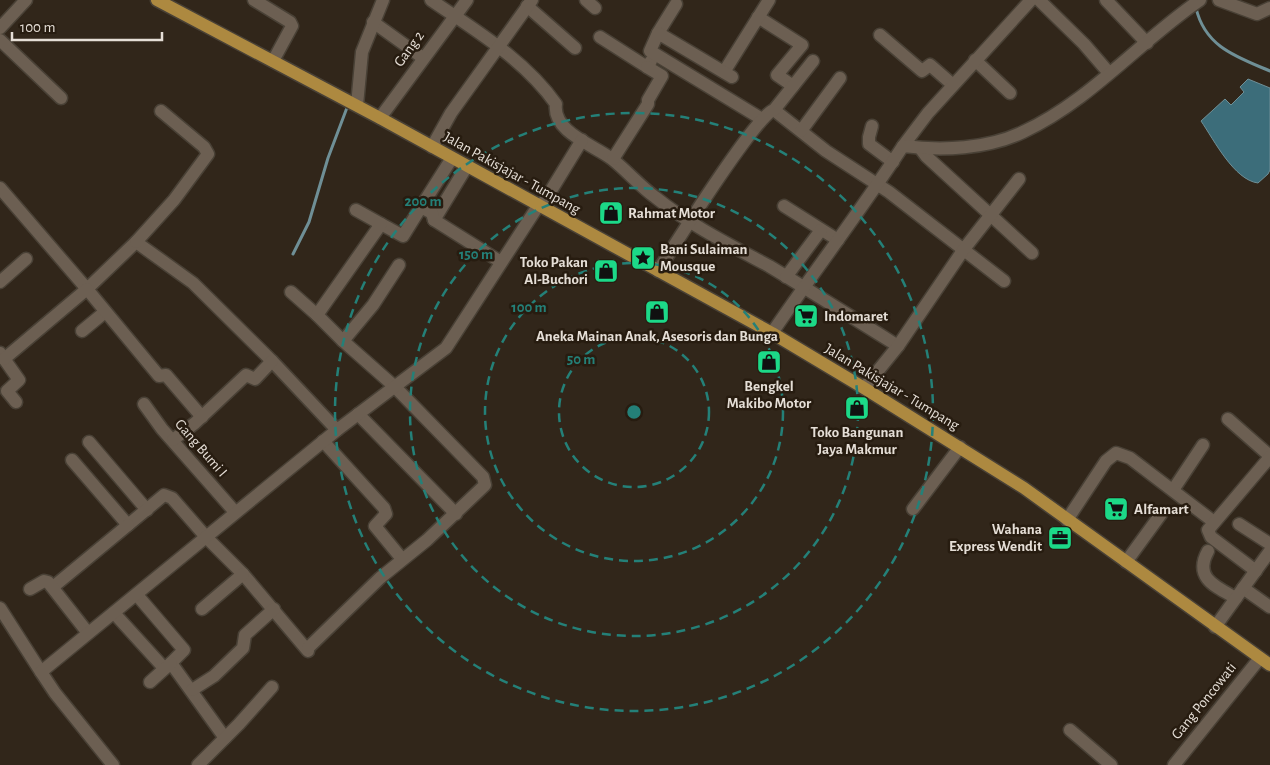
<svg xmlns="http://www.w3.org/2000/svg" width="1270" height="765" viewBox="0 0 1270 765" font-family="'Alegreya Sans',sans-serif">
  <style>
    .water { fill: #3c6d7a; stroke: #6f8f96 }
    .lines { fill: none; stroke-linecap: round; stroke-linejoin: round }
    .stream { stroke: #6f8f96; stroke-width: 3 }
    .minor-casing { stroke: #494136; stroke-width: 15 }
    .major-casing { stroke: #494136; stroke-width: 15 }
    .minor { stroke: #6c5f52; stroke-width: 12 }
    .major { stroke: #ad8940; stroke-width: 12 }
    .ring { fill: none; stroke: #248078; stroke-width: 2.5; stroke-dasharray: 9 6 }
    .labels { text-anchor: middle; dominant-baseline: central; stroke-width: 5; stroke-linejoin: round; paint-order: stroke }
    .street-label { font-size: 15px; fill: #e5ded6; stroke: #271c10 }
    .poi-label { font-size: 15px; font-weight: bold; fill: #e5ded6; stroke: #271c10; text-anchor: start }
    .centre { fill: #248078; stroke: #271c10; stroke-width: 2.5 }
    .ring-label { font-size: 15px; text-anchor: middle; font-weight: bold; fill: #248078; stroke: #271c10; stroke-width: 5; stroke-linejoin: round; paint-order: stroke }
  </style>
  <rect width="100%" height="100%" fill="#31261a"/>
  <path class="water" d="M1248,79L1270,88V170L1268,174L1258,183C1234,180 1214,140 1201,121L1225,99L1231,105L1244,92L1240,87Z"/>
  <g class="lines">
    <g class="stream">
      <path d="M1196,8C1205,47 1237,57 1270,71"/>
      <path d="M293,254L309,222L328,158L348,105"/>
    </g>
    <defs>
      <g id="minor">
        <path d="M254,0L290,22L292,26L273,61"/>
        <path d="M431,0C476,31 524,59 556,104C552,132 594,145 612,159C627,171 640,186 655,197C690,225 730,245 769,266C812,292 855,319 898,346"/>
        <path d="M586,0L595,8"/>
        <path d="M1039,0L1084,44L1109,73"/>
        <path d="M1106,0L1147,43"/>
        <path d="M1219,0L1257,14L1270,8"/>
        <path d="M527,6L575,48"/>
        <path d="M758,17L802,45L777,75L793,86"/>
        <path d="M373,22L423,58"/>
        <path d="M0,28L26,0"/>
        <path d="M658,33L676,4"/>
        <path d="M880,35L922,71L930,65L953,85"/>
        <path d="M600,37L647,67L651,61"/>
        <path d="M0,40L61,98"/>
        <path d="M975,60L1010,93"/>
        <path d="M724,72L769,0"/>
        <path d="M732,77L658,33L650,51L655,54L762,119"/>
        <path d="M357,105L362,52L383,0"/>
        <path d="M774,110L826,151L889,192L1004,281"/>
        <path d="M380,118L467,0"/>
        <path d="M872,126L869,137V144L893,162"/>
        <path d="M801,131L840,78"/>
        <path d="M903,146L928,113L1031,0"/>
        <path d="M432,147L451,113L532,0"/>
        <path d="M920,148L926,156L1032,253"/>
        <path d="M613,159L648,104V100L662,76L647,67"/>
        <path d="M0,188L87,289L136,242L193,283L272,361L337,430"/>
        <path d="M784,206L838,240"/>
        <path d="M421,207L452,158"/>
        <path d="M434,220L467,166"/>
        <path d="M381,224L403,236L421,207L432,213L434,220L501,262"/>
        <path d="M136,242L174,200L208,154L204,147L161,111"/>
        <path d="M658,271C672,249 758,112 774,110L813,61"/>
        <path d="M786,277L821,230"/>
        <path d="M0,282L26,259"/>
        <path d="M291,292L317,315"/>
        <path d="M82,331L105,312"/>
        <path d="M772,333C815,270 862,209 903,146C942,151 988,149 1023,132C1090,101 1140,41 1200,0"/>
        <path d="M343,341L373,305L399,265"/>
        <path d="M0,353L19,380L7,391L16,402"/>
        <path d="M4,359L87,289L159,376L166,375L202,417"/>
        <path d="M864,388L898,346L964,249L1019,179"/>
        <path d="M144,404L162,429L235,512"/>
        <path d="M358,414L456,514"/>
        <path d="M1228,419L1270,456"/>
        <path d="M173,440L195,423L246,375L255,379L272,361"/>
        <path d="M323,441L384,508L386,514L375,526L402,559"/>
        <path d="M89,442L147,510"/>
        <path d="M72,460L128,525L164,495L172,498L207,538L243,574L308,651"/>
        <path d="M1173,490L1203,445"/>
        <path d="M913,509L960,447"/>
        <path d="M1067,520L1106,461L1116,453L1130,458L1214,522"/>
        <path d="M1239,524L1270,544"/>
        <path d="M1208,551C1193,578 1216,587 1236,598"/>
        <path d="M1126,562L1161,514"/>
        <path d="M1256,571L1211,537L1208,530L1270,457"/>
        <path d="M53,587L128,525"/>
        <path d="M1243,588L1270,607"/>
        <path d="M30,589L44,581L48,582L88,633"/>
        <path d="M137,595L184,650L171,663L225,738"/>
        <path d="M0,608L41,672"/>
        <path d="M202,609L243,574"/>
        <path d="M114,613L164,668"/>
        <path d="M1215,627L1270,551"/>
        <path d="M308,648L380,578L427,540L485,485L483,477L394,386L343,341L317,315L381,224L356,210"/>
        <path d="M150,682L171,663"/>
        <path d="M192,690L214,676L243,648L245,635L274,609"/>
        <path d="M1070,730L1111,765"/>
        <path d="M113,765L55,693L41,672L337,430L446,348L538,206L544,202L582,140"/>
        <path d="M198,765L239,724L272,687"/>
        <path d="M1174,765L1260,658"/>
      </g>
      <path id="major" d="M157,0L380,118L772,333L864,388L1024,488L1270,665"/>
    </defs>
    <use href="#minor" class="minor-casing"/>
    <use href="#major" class="major-casing"/>
    <use href="#minor" class="minor"/>
    <use href="#major" class="major"/>
  </g>
  <g class="ring">
    <circle cx="634" cy="412" r="75"/>
    <circle cx="634" cy="412" r="149"/>
    <circle cx="634" cy="412" r="224"/>
    <circle cx="634" cy="412" r="299"/>
  </g>
  <defs>
    <symbol id="shop-square" viewBox="-11 -11 22 22"><rect x="-9" y="-9" width="18" height="18" rx="4" fill="#1cd988" stroke="#271c10"/><path d="M-5-2.5h2.3a2.7 3.5 0 0 1 5.4 0H5L5.5 6h-11ZM-1.5-2.5h3a1.5 2.3 0 0 0-3 0Z" fill="#111"/></symbol>
    <symbol id="sight-square" viewBox="-11 -11 22 22"><rect x="-9" y="-9" width="18" height="18" rx="4" fill="#1cd988" stroke="#271c10"/><path d="M0-6L1.8-2.2L6-1.7L2.9 1.2L3.7 5.4L0 3.3L-3.7 5.4L-2.9 1.2L-6-1.7L-1.8-2.2Z" fill="#111"/></symbol>
    <symbol id="supermarket-square" viewBox="-11 -11 22 22"><rect x="-9" y="-9" width="18" height="18" rx="4" fill="#1cd988" stroke="#271c10"/><path d="M-6-5.5h2.5l.6 2H6L4.5 2H-2.5L-4.4-4H-6ZM-1.5 3.2a1.3 1.3 0 1 0 .1 0ZM3 3.2a1.3 1.3 0 1 0 .1 0Z" fill="#111"/></symbol>
    <symbol id="office-square" viewBox="-11 -11 22 22"><rect x="-9" y="-9" width="18" height="18" rx="4" fill="#1cd988" stroke="#271c10"/><path d="M-6-3h4V-5.5h4V-3h4V5H-6ZM-1-4.5V-3h2v-1.5ZM-6 0V1H6V0Z" fill="#111"/></symbol>
  </defs>
  <g fill-rule="evenodd">
    <use href="#shop-square" x="597" y="199" width="28" height="28"/>
    <use href="#sight-square" x="629" y="244" width="28" height="28"/>
    <use href="#shop-square" x="592" y="257" width="28" height="28"/>
    <use href="#shop-square" x="643" y="298" width="28" height="28"/>
    <use href="#supermarket-square" x="792" y="302" width="28" height="28"/>
    <use href="#shop-square" x="755" y="348" width="28" height="28"/>
    <use href="#shop-square" x="843" y="394" width="28" height="28"/>
    <use href="#supermarket-square" x="1102" y="495" width="28" height="28"/>
    <use href="#office-square" x="1046" y="524" width="28" height="28"/>
  </g>
  <g class="labels">
    <g class="street-label">
      <text transform="translate(409 49) rotate(-54)">Gang 2</text>
      <text transform="translate(512 173) rotate(29)">Jalan Pakisjajar - Tumpang</text>
      <text transform="translate(892 387) rotate(31)">Jalan Pakisjajar - Tumpang</text>
      <text transform="translate(201 448) rotate(49)">Gang Bumi I</text>
      <text transform="translate(1204 701) rotate(-51)">Gang Poncowati</text>
    </g>
    <g class="poi-label">
      <text x="628" y="213">Rahmat Motor</text>
      <text x="660" y="249">Bani Sulaiman<tspan x="660" dy="17">Mousque</tspan></text>
      <text x="588" y="262" text-anchor="end">Toko Pakan<tspan x="588" dy="17">Al-Buchori</tspan></text>
      <text x="824" y="316">Indomaret</text>
      <text x="657" y="336" text-anchor="middle">Aneka Mainan Anak, Asesoris dan Bunga</text>
      <text x="769" y="386" text-anchor="middle">Bengkel<tspan x="769" dy="17">Makibo Motor</tspan></text>
      <text x="857" y="432" text-anchor="middle">Toko Bangunan<tspan x="857" dy="17">Jaya Makmur</tspan></text>
      <text x="1134" y="509">Alfamart</text>
      <text x="1042" y="529" text-anchor="end">Wahana<tspan x="1042" dy="17">Express Wendit</tspan></text>
    </g>
  </g>
  <circle cx="634" cy="412" r="8" class="centre"/>
  <g class="ring-label">
    <text x="423" y="206">200 m</text>
    <text x="476" y="259">150 m</text>
    <text x="529" y="312">100 m</text>
    <text x="581" y="364">50 m</text>
  </g>
  <path d="M12 32v8h150v-8" fill="none" stroke="#e5ded6" stroke-width="2.5"/>
  <text x="20" y="32" font-size="15" fill="#e5ded6" stroke="#271c10" stroke-width="4" paint-order="stroke">100 m</text>
</svg>
